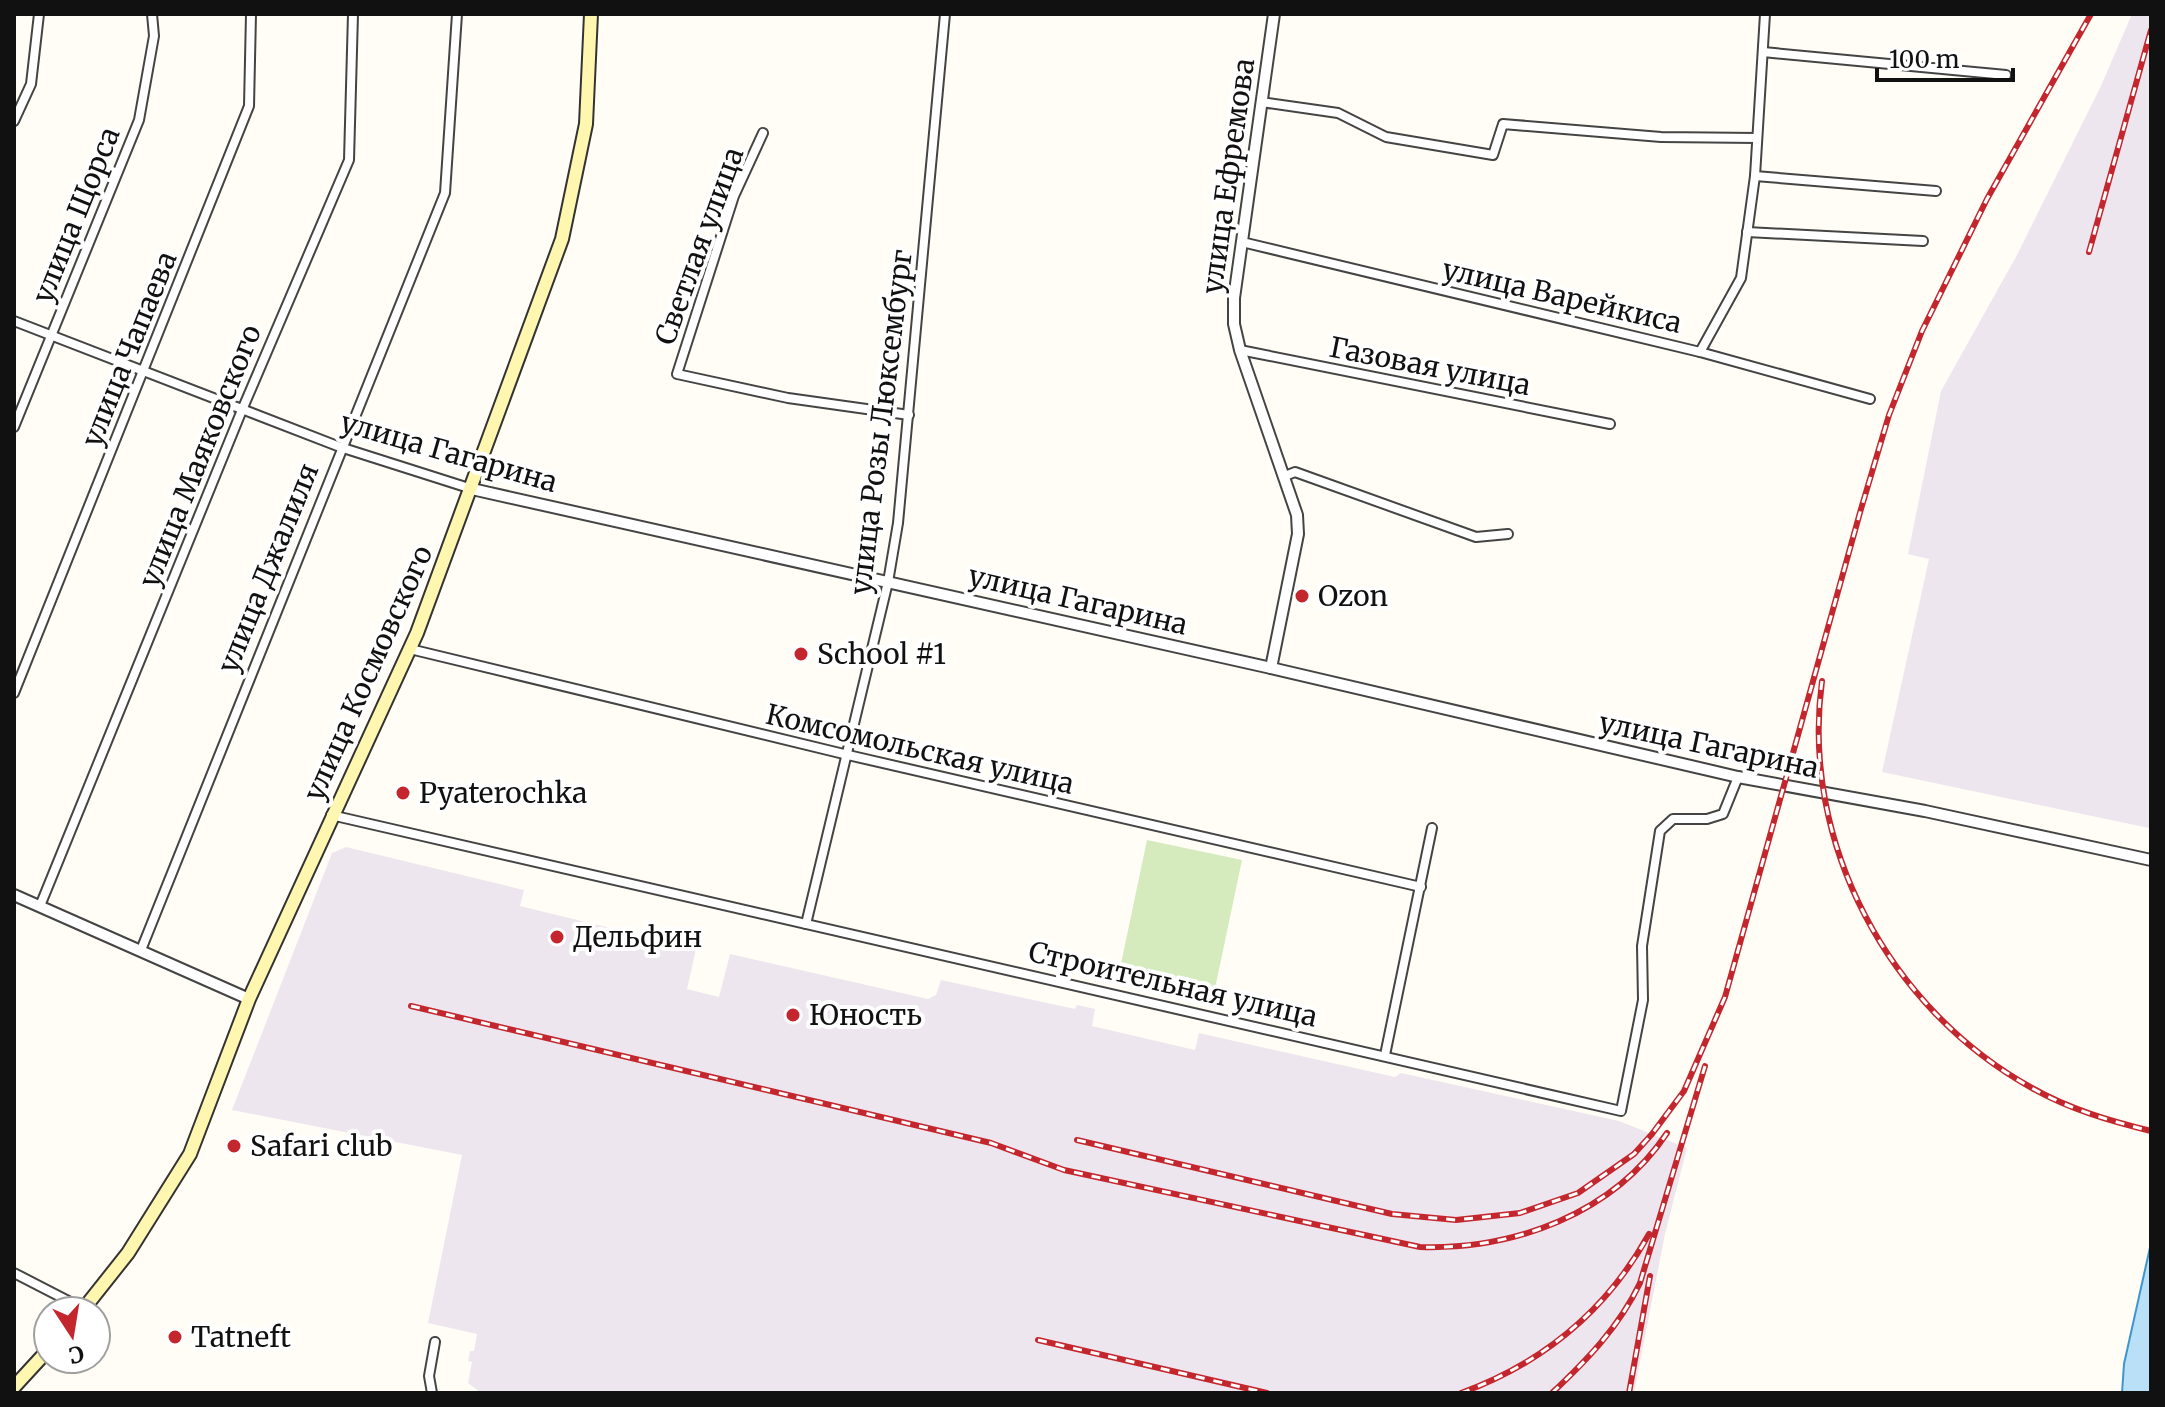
<svg xmlns="http://www.w3.org/2000/svg" width="2165" height="1407" viewBox="0 0 2165 1407" font-family="Merriweather,serif">
  <style>
    .industrial { fill: #eee6ef }
    .green { fill: #d5ebbd }
    .water { fill: #b9e0f7; stroke: #3f96cf; stroke-width: 2 }
    .lines { fill: none; stroke-linecap: round; stroke-linejoin: round }
    .minor-casing { stroke: #444; stroke-width: 12 }
    .tertiary-casing { stroke: #444; stroke-width: 14 }
    .secondary-casing { stroke: #333; stroke-width: 16 }
    .minor { stroke: #fff; stroke-width: 8 }
    .tertiary { stroke: #fff; stroke-width: 10 }
    .secondary { stroke: #fff6b0; stroke-width: 12 }
    .rail-casing { stroke: #c4262e; stroke-width: 6 }
    .rail { stroke: #fff; stroke-width: 3; stroke-dasharray: 9; stroke-linecap: butt }
    .poi-dot { fill: #c4262e; stroke: #fff; stroke-width: 3 }
    .labels { text-anchor: middle; dominant-baseline: central; stroke-width: 8; stroke-linejoin: round; paint-order: stroke }
    .street-label { font-size: 28px; fill: #111; stroke: #fff }
    .poi-label { font-size: 28px; fill: #111; stroke: #fff; text-anchor: start }
  </style>
  <rect width="100%" height="100%" fill="#fffdf5"/>
  <g class="industrial">
    <path d="M2132,14H2151L2149,828L1882,772L1929,559L1908,554L1941,391L2017,255L2100,88Z"/>
    <path d="M346,847L524,890L520,906L696,949L687,989L719,997L730,954L928,999L936,995L941,980L1075,1009L1077,1005L1095,1009L1092,1026L1195,1050L1199,1033L1395,1077L1401,1073L1619,1121L1687,1148L1665,1234L1634,1393H481L468,1383L472,1362L468,1361L470,1351H474L477,1334L428,1323L462,1155L232,1110L332,853Z"/>
  </g>
  <path class="green" d="M1147,840L1242,860L1213,998L1118,978Z"/>
  <path class="water" d="M2151,1243V1393H2122L2124,1364Z"/>
  <g class="lines">
    <defs>
      <g id="minor">
        <path d="M1763,52L2006,75"/>
        <path d="M1261,102L1338,113L1386,137L1493,155L1503,124L1661,137L1757,138"/>
        <path d="M14,121L31,84L39,14"/>
        <path d="M763,133L734,196L677,374L788,398L909,415"/>
        <path d="M1755,176L1936,191"/>
        <path d="M1747,232L1923,241"/>
        <path d="M1242,242L1700,352L1870,399"/>
        <path d="M14,321L340,447L472,489"/>
        <path d="M1240,350L1610,424"/>
        <path d="M1700,352L1741,278L1755,176L1765,14"/>
        <path d="M14,427L139,120L154,36L152,14"/>
        <path d="M1285,476L1295,472L1476,537L1508,534"/>
        <path d="M410,649L848,755L1421,887"/>
        <path d="M14,693L249,106L251,14"/>
        <path d="M331,815L1621,1111L1643,1000L1642,946L1660,831L1673,819H1707L1723,814L1738,777"/>
        <path d="M40,906L242,410L349,160L353,14"/>
        <path d="M806,924L888,582L898,523L945,14"/>
        <path d="M141,950L445,193L457,14"/>
        <path d="M1385,1055L1432,828"/>
        <path d="M14,1273L84,1309"/>
        <path d="M432,1393L429,1376L435,1342"/>
      </g>
      <g id="tertiary">
        <path d="M472,489L1271,668L1738,777L1925,811L2151,860"/>
        <path d="M1271,668L1298,534L1297,515L1240,350L1234,324V298L1274,14"/>
        <path d="M14,895L249,999"/>
      </g>
      <g id="secondary">
        <path d="M82,1311L128,1253L190,1154L249,999L417,633L562,239L586,124L591,14"/>
        <path d="M14,1387L48,1350"/>
      </g>
    </defs>
    <use href="#minor" class="minor-casing"/>
    <use href="#tertiary" class="tertiary-casing"/>
    <use href="#secondary" class="secondary-casing"/>
    <use href="#minor" class="minor"/>
    <use href="#tertiary" class="tertiary"/>
    <use href="#secondary" class="secondary"/>
    <defs>
      <g id="rail">
        <path d="M2089,252L2151,30"/>
        <path d="M1822,681C1800,843 1889,1009 2032,1088C2069,1109 2110,1121 2151,1131"/>
        <path d="M411,1006L991,1143L1064,1170L1420,1247C1514,1250 1613,1214 1667,1133"/>
        <path d="M1077,1140L1392,1214L1456,1220L1520,1213L1578,1193L1634,1154L1652,1134L1684,1091L1725,997L1861,509L1889,415L1922,331L1987,199L2091,14"/>
        <path d="M1038,1340L1267,1393"/>
        <path d="M1461,1393C1543,1363 1607,1310 1649,1234"/>
        <path d="M1552,1393C1587,1360 1619,1327 1640,1283L1705,1066"/>
        <path d="M1629,1393L1650,1276"/>
      </g>
    </defs>
    <use href="#rail" class="rail-casing"/>
    <use href="#rail" class="rail"/>
  </g>
  <g class="poi-dot">
    <circle cx="1302" cy="596" r="8"/>
    <circle cx="801" cy="654" r="8"/>
    <circle cx="403" cy="793" r="8"/>
    <circle cx="557" cy="937" r="8"/>
    <circle cx="793" cy="1015" r="8"/>
    <circle cx="234" cy="1146" r="8"/>
    <circle cx="175" cy="1337" r="8"/>
  </g>
  <g class="labels">
    <g class="street-label">
      <text transform="translate(1228 176) rotate(-82)">улица Ефремова</text>
      <text transform="translate(76 215) rotate(-68)">улица Щорса</text>
      <text transform="translate(699 246) rotate(-70)">Светлая улица</text>
      <text transform="translate(1562 296) rotate(13)">улица Варейкиса</text>
      <text transform="translate(129 349) rotate(-68)">улица Чапаева</text>
      <text transform="translate(1430 366) rotate(11)">Газовая улица</text>
      <text transform="translate(881 422) rotate(-83)">улица Розы Люксембург</text>
      <text transform="translate(449 452) rotate(16)">улица Гагарина</text>
      <text transform="translate(200 456) rotate(-68)">улица Маяковского</text>
      <text transform="translate(268 568) rotate(-68)">улица Джалиля</text>
      <text transform="translate(1078 600) rotate(13)">улица Гагарина</text>
      <text transform="translate(368 673) rotate(-66)">улица Космовского</text>
      <text transform="translate(1709 745) rotate(12)">улица Гагарина</text>
      <text transform="translate(920 749) rotate(13)">Комсомольская улица</text>
      <text transform="translate(1173 984) rotate(13)">Строительная улица</text>
    </g>
    <g class="poi-label">
      <text x="1318" y="596">Ozon</text>
      <text x="817" y="654">School #1</text>
      <text x="419" y="793">Pyaterochka</text>
      <text x="573" y="937">Дельфин</text>
      <text x="809" y="1015">Юность</text>
      <text x="250" y="1146">Safari club</text>
      <text x="191" y="1337">Tatneft</text>
    </g>
  </g>
  <rect width="2165" height="1407" fill="none" stroke="#111111" stroke-width="32"/>
  <g transform="translate(72 1335) rotate(168)"><circle r="38" fill="#ffffff" stroke="#a0a0a0" stroke-width="2"/>
  <path d="M0-6L14 30L0 20L-14 30Z" fill="#c4262e"/>
  <text y="-12" font-size="22" font-weight="bold" text-anchor="middle" fill="#111111">С</text>
  </g>
  <path d="M1877 68v12h136v-12" fill="none" stroke="#111111" stroke-width="4"/>
  <text x="1889" y="68" font-size="24" fill="#111111" stroke="#ffffff" stroke-width="6" paint-order="stroke">100 m</text>
</svg>
